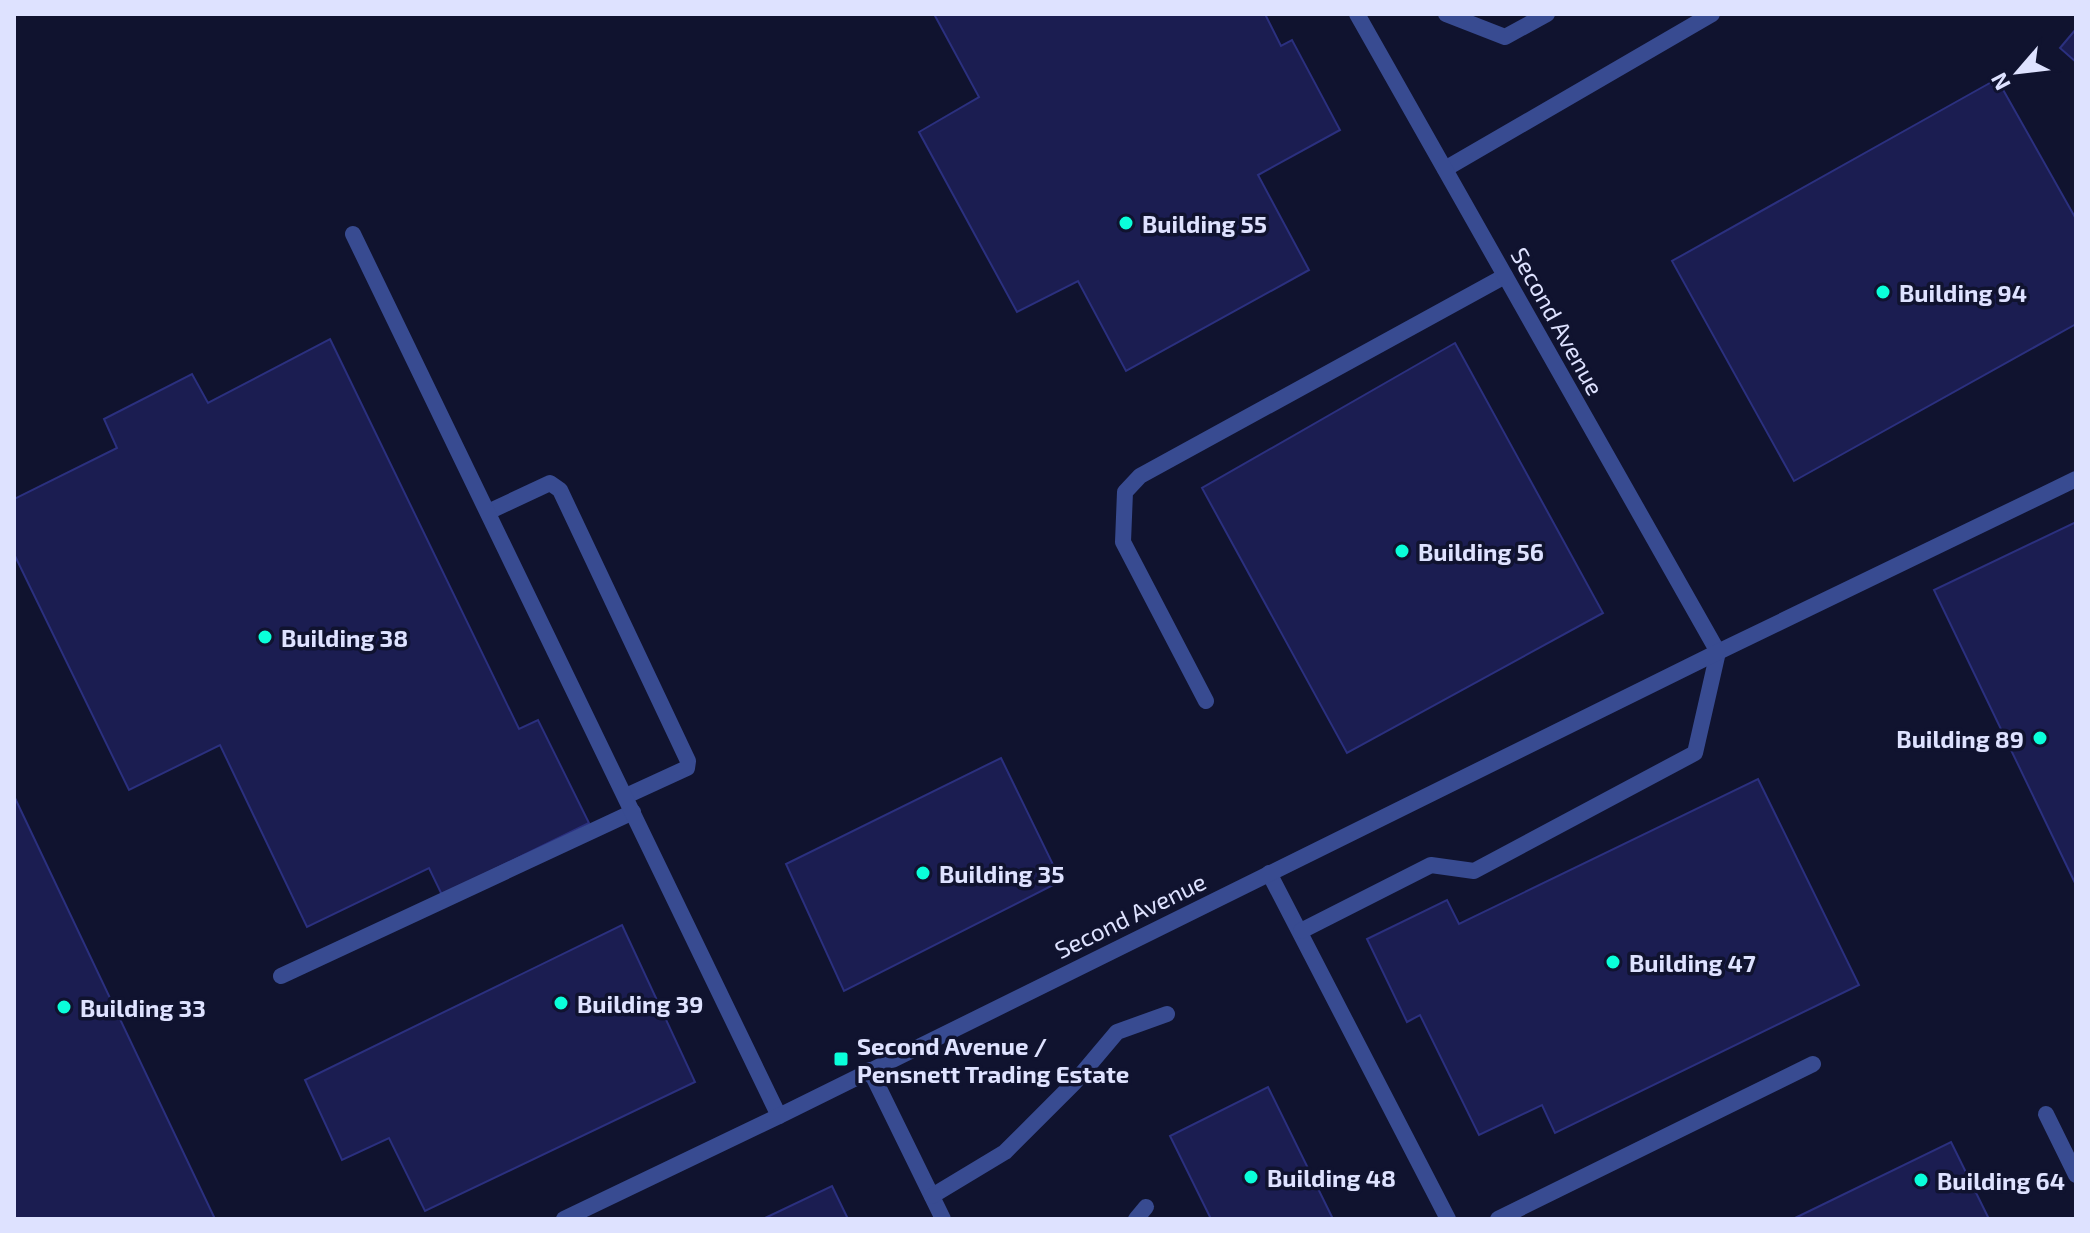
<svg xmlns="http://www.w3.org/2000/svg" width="2090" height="1233" viewBox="0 0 2090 1233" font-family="'Exo 2',sans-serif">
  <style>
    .building { fill: #1b1d51; stroke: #2b307f; stroke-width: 2 }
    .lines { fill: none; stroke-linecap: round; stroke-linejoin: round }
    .lane { stroke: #384b91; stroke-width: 16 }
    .street { stroke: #384b91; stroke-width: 16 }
    .poi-dot { fill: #0affda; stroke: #10132f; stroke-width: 3 }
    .labels { text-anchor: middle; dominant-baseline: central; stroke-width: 7; stroke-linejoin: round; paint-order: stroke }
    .poi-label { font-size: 24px; font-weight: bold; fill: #dee2ff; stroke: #10132f; text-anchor: start }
    .street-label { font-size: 24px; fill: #dee2ff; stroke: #10132f }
  </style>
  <rect width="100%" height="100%" fill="#10132f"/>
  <g class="building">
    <path d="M934,14H1265L1281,46L1292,40L1340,130L1258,175L1309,270L1126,371L1078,281L1017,312L919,132L979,97Z"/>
    <path d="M2076,29V62L2060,48Z"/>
    <path d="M1997,79L2076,219V324L1794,481L1672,261Z"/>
    <path d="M330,339L519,729L538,720L589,823L442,895L429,868L307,927L220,745L129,790L14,554V499L117,448L104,419L192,374L208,403Z"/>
    <path d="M1455,343L1603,613L1347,753L1202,488Z"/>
    <path d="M2076,522V885L1934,590Z"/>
    <path d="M1001,758L1061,881L844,991L786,864Z"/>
    <path d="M1758,779L1859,985L1555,1133L1542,1105L1479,1135L1420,1015L1407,1022L1367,939L1447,900L1459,924Z"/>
    <path d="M14,796L215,1219H14Z"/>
    <path d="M622,925L695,1082L425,1211L389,1138L342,1160L305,1080Z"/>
    <path d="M1268,1087L1333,1219H1211L1170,1136Z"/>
    <path d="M1951,1142L1989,1219H1793Z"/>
    <path d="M832,1186L848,1219H763Z"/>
  </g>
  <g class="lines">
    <g class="lane">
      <path d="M1446,14L1505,37L1547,14"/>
      <path d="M1445,169L1712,14"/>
      <path d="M488,512L550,483L560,490L688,761L687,768L626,796"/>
      <path d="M1206,701L1123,542L1125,492L1140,476L1505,276"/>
      <path d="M1269,873L1448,1219"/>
      <path d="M1301,931L1431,865L1474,871L1695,753L1718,652"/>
      <path d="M281,976L633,812"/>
      <path d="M870,1070L943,1219"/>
      <path d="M2046,1114L2076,1175"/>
      <path d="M932,1196L1005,1152L1074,1083L1117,1032L1167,1014"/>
      <path d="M1136,1219L1146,1207"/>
      <path d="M1498,1219L1813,1064"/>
    </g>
    <g class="street">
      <path d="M1357,14L1718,652"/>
      <path d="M353,234L779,1116"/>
      <path d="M564,1219L779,1116L1718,652L2076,479"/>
    </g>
  </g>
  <g class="poi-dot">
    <circle cx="1126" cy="223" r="8"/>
    <circle cx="1883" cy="292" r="8"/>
    <circle cx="1402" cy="551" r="8"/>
    <circle cx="265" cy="637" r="8"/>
    <circle cx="2040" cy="738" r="8"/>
    <circle cx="923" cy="873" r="8"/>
    <circle cx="1613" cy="962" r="8"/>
    <circle cx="561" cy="1003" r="8"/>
    <circle cx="64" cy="1007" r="8"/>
    <rect x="833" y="1051" width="16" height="16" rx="4"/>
    <circle cx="1251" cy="1177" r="8"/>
    <circle cx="1921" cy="1180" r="8"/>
  </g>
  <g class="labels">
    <g class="poi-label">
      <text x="1142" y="223">Building 55</text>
      <text x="1899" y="292">Building 94</text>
      <text x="1418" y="551">Building 56</text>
      <text x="281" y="637">Building 38</text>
      <text x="2024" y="738" text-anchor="end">Building 89</text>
      <text x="939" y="873">Building 35</text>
      <text x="1629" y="962">Building 47</text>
      <text x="577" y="1003">Building 39</text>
      <text x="80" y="1007">Building 33</text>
      <text x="857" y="1045">Second Avenue /<tspan x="857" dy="28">Pensnett Trading Estate</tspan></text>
      <text x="1267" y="1177">Building 48</text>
      <text x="1937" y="1180">Building 64</text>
    </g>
    <g class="street-label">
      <text transform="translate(1558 321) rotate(61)">Second Avenue</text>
      <text transform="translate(1130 915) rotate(-26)">Second Avenue</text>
    </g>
  </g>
  <rect width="2090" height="1233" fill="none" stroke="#dee2ff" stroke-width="32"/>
  <g transform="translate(2018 72) rotate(242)" stroke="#10132f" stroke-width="6" paint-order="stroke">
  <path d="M0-6L14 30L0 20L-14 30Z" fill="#dee2ff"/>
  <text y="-12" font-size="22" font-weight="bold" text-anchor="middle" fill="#dee2ff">N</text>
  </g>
</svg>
